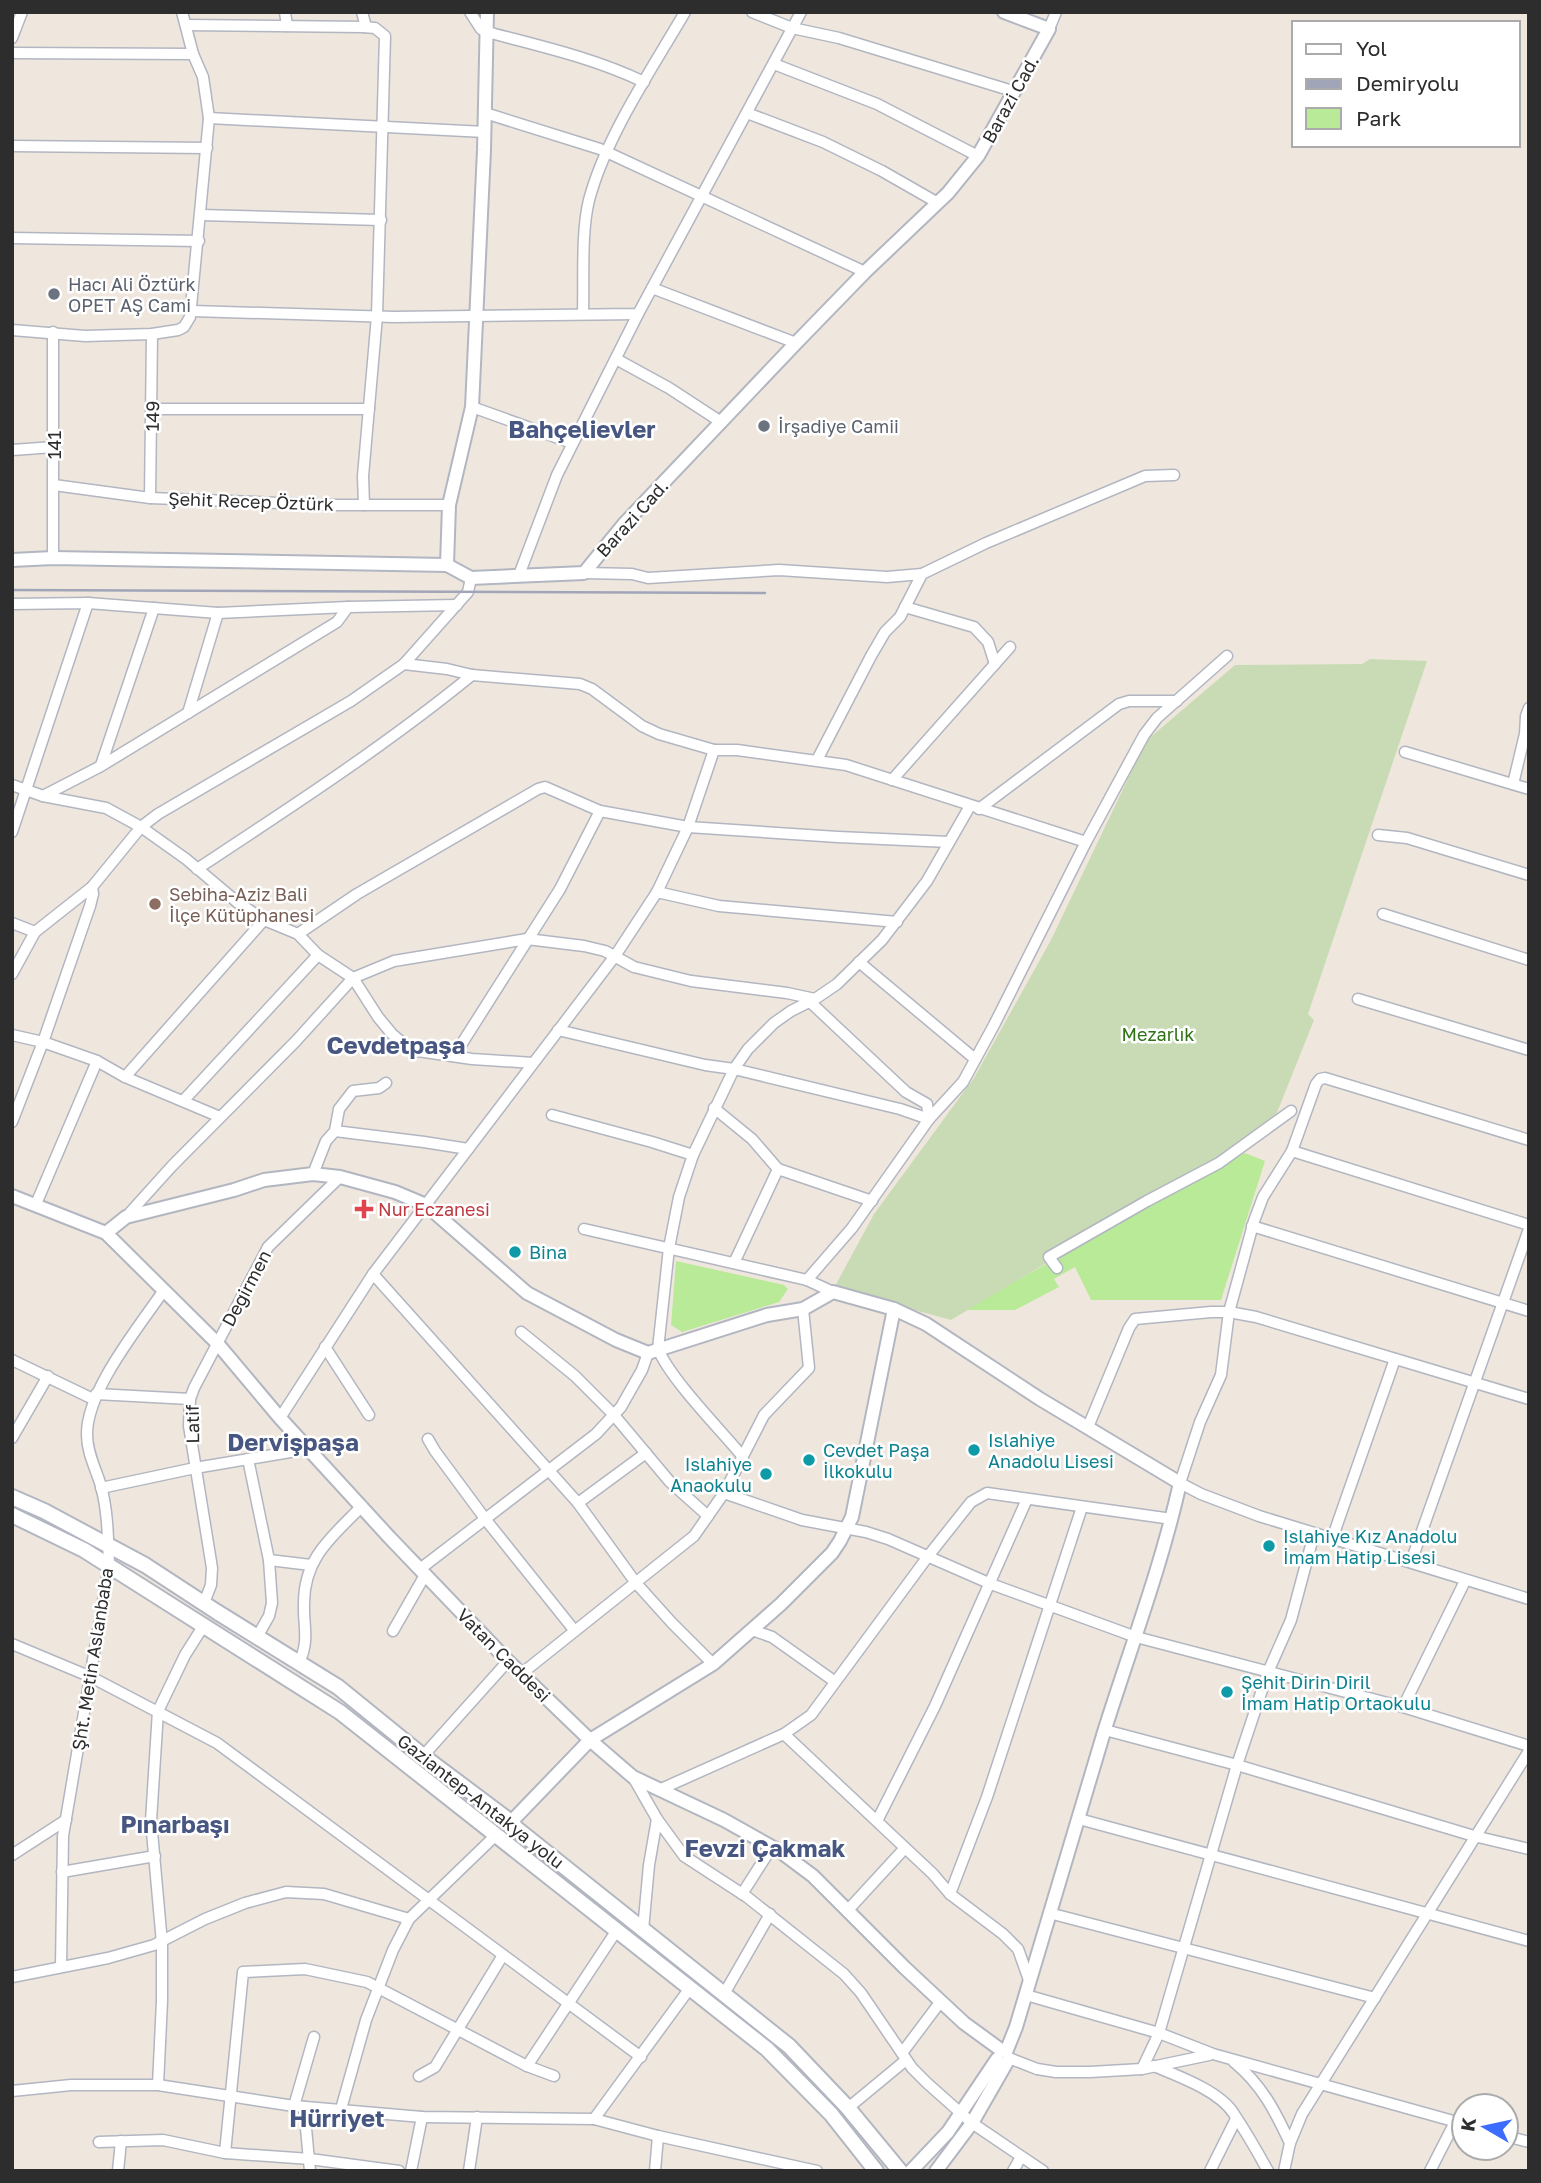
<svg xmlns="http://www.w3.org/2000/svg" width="1541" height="2183" viewBox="0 0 1541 2183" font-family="'Golos Text',sans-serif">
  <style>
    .green { fill: #b9ea97 }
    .cemetery { fill: #c9dbb4 }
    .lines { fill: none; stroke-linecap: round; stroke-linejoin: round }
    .minor-casing { stroke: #b2b6c1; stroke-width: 13 }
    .tertiary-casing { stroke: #b2b6c1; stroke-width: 16 }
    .secondary-casing { stroke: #b2b6c1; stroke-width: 18 }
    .minor { stroke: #fff; stroke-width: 10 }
    .tertiary { stroke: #fff; stroke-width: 12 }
    .secondary { stroke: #fff; stroke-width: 14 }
    .rail { stroke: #a0a5b8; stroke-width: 2.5 }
    .worship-dot { fill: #6b7280; stroke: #fff; stroke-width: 2.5 }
    .education-dot { fill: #8d6e63; stroke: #fff; stroke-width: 2.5 }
    .health-dot { fill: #e0444e; stroke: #fff; stroke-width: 2.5 }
    .culture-dot { fill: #0f9aa8; stroke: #fff; stroke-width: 2.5 }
    .labels { text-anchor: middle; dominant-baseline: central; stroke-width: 5; stroke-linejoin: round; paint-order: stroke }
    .street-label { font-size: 18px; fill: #2d2d2d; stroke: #fff }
    .worship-label { font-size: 18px; fill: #5b616d; stroke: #fff; text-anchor: start }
    .education-label { font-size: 18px; fill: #785e54; stroke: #fff; text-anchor: start }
    .park-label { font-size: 18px; fill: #2e7215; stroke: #fff }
    .health-label { font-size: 18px; fill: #be3a42; stroke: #fff; text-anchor: start }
    .culture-label { font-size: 18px; fill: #0d838f; stroke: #fff; text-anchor: start }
    .district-label { font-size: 24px; font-weight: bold; fill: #485782; stroke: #fff }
  </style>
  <rect width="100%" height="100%" fill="#efe7de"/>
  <g class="green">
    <path d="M1245,1153L1265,1161L1221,1300H1091L1075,1267L1054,1279L1059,1287L1015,1310H964Z"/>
    <path d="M676,1261L784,1285L788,1289L779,1302L682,1332L671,1325Z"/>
  </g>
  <path class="cemetery" d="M1370,659L1427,661L1308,1014L1314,1020L1270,1130L951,1320L834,1288L874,1214L974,1078L1051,940L1146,741L1235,665L1362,664Z"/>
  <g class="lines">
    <defs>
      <g id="minor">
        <path d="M285,12L287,26"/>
        <path d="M362,12L366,27"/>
        <path d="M470,12L481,29L487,32C540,46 594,58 644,82"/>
        <path d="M752,12L792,28L839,38L1006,89L1014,93"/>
        <path d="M186,25L363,27L375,28L385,36L377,316L363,476L364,505"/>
        <path d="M1049,29L1056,12"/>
        <path d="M12,38L22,12"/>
        <path d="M12,53L193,54"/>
        <path d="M774,64L877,104L978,156"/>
        <path d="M485,113L600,149L865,272"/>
        <path d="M747,113L823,142L882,171L938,203"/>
        <path d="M209,118L485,132"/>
        <path d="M12,146L207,148"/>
        <path d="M201,215L381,220"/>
        <path d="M12,238L199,241"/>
        <path d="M652,288L796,343"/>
        <path d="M192,311L394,317L638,314L801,12"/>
        <path d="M583,313C584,279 581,232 589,200C606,136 652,69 685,12"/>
        <path d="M12,330L85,336L152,334L178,330L184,327L190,317L209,118L203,77L193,54L182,12"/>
        <path d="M616,359L669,388L721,422"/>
        <path d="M472,407L572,443"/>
        <path d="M152,409H369"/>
        <path d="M12,450L54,447"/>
        <path d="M54,485L150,498L331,505H449"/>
        <path d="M150,498L152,334"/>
        <path d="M53,558V332"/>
        <path d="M584,573L632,574L648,578L779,570L887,577L922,574"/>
        <path d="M519,575L557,475L638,314"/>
        <path d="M12,604L88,603L218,613L348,607L457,605"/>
        <path d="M905,607L974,627L988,642L995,664"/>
        <path d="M404,664L447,669L472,675L580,684L592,689L642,726L659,734L714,750H737L846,765L1086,842"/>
        <path d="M188,713L218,613"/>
        <path d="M1405,752L1529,789"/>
        <path d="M817,760L871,656L885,632L900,617L922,574L986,543L1145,476L1174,475"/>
        <path d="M101,765L154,608"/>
        <path d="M892,780L1010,647"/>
        <path d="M1513,784L1525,734L1526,716L1529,708"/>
        <path d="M12,785L43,796L106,808L141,827L186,859L237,902L264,920L298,934L318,955L353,978L378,1017L392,1034L411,1050L472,1059L533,1063"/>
        <path d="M43,796L101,766L337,622L348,607"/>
        <path d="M979,809L1119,704L1129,701H1177"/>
        <path d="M12,832L88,603"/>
        <path d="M1378,835L1407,838L1529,875"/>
        <path d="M197,869C291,807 385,746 472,675"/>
        <path d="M657,892L719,906L897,922"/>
        <path d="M1383,914L1529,960"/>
        <path d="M12,923L35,932"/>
        <path d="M298,934L357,894L538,789L545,787L600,811L688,827L838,837L949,842"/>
        <path d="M859,962L975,1059"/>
        <path d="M12,974L35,932L92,887L141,827L158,814L351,701L404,664L468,592L471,578"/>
        <path d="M1358,999L1529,1050"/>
        <path d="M558,1030L705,1065L734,1069L900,1109L929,1119L927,1104L906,1092L808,1000"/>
        <path d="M12,1035L43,1042L97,1061L125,1077L220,1117"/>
        <path d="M454,1056L560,889L600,811"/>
        <path d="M125,1077L264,920"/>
        <path d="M386,1083L379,1088L353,1091L339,1109L335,1131L424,1142L468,1149"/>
        <path d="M183,1101L318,955"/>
        <path d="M714,1108L752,1139L778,1169L872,1201"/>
        <path d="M552,1115L652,1142L693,1155"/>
        <path d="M12,1122L43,1042L90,906L93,894L92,887"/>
        <path d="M1529,1140L1325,1078L1320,1079L1316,1084L1292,1151L1263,1197L1254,1221L1229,1312L1221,1375L1200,1422L1180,1483L1201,1494L1259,1516L1529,1599"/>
        <path d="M1292,1151L1529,1225"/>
        <path d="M313,1174L326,1141L335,1131"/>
        <path d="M36,1204L97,1061"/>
        <path d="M126,1217L172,1166L296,1041L353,978L394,961L527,939L584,946L605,951L634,967L691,981L787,993L815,999"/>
        <path d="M1252,1226L1529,1311"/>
        <path d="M584,1229L807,1280L833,1292"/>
        <path d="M734,1263L778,1169"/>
        <path d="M1057,1268L1049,1257L1147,1201L1219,1163L1291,1111"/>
        <path d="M373,1274L578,1503L636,1583L672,1623L713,1664"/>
        <path d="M807,1280L852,1228L929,1119L963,1082L994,1025L1086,842L1144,735L1157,718L1227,656"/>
        <path d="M521,1332L575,1376L613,1414L670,1482L708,1516"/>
        <path d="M325,1347L369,1415"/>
        <path d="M12,1360L93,1399"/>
        <path d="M96,1394L190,1399"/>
        <path d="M280,1418L373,1274L615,956L657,892L688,827L714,750"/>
        <path d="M1088,1427L1129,1328L1135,1319L1211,1312H1229L1256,1317L1529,1399"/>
        <path d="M12,1438L48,1376"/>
        <path d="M428,1439L435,1451L486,1520L574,1630"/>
        <path d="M743,1457C720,1429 671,1380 658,1349L669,1248L679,1197L693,1155L734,1069L748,1049L774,1023L791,1011L815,999L837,984L882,940L927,881L970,806"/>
        <path d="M248,1459L269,1560L272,1603L269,1616L257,1637"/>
        <path d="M101,1488L195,1468L308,1449"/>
        <path d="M724,1493L802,1520L866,1532L888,1539L991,1584L1136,1637L1403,1707L1529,1746"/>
        <path d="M578,1503L646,1453"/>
        <path d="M1332,1539L1395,1359"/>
        <path d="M269,1560L311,1565"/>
        <path d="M1411,1562L1529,1229"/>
        <path d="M420,1569L596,1434L621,1407L642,1370L648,1353"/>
        <path d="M204,1603L211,1585L212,1568L189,1426L190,1399L194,1388L268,1247L340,1177"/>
        <path d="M752,1630L772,1637L834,1681"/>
        <path d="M393,1631L425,1575"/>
        <path d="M12,1644L91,1677L217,1743L641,2057"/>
        <path d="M299,1663C310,1639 303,1627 304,1603C304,1557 333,1536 362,1506"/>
        <path d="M521,1674L694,1536L724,1493L764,1415L809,1368L803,1309"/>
        <path d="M1403,1707L1465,1581"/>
        <path d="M1105,1730L1237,1765L1474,1836L1529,1849"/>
        <path d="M784,1734L933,1874L950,1894L1003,1934L1018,1949L1029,1980"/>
        <path d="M423,1756L508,1661"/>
        <path d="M633,1777L657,1819L684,1856L747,1897L844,1974L861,1993L912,2068L927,2083L972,2123L1043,2171"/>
        <path d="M661,1789L784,1734L811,1715L929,1555L971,1502L987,1493L1172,1519"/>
        <path d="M1079,1819L1529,1941"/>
        <path d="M877,1821L935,1706L1027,1499"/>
        <path d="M12,1855L66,1820"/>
        <path d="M62,1872L155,1856"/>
        <path d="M742,1894L772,1847"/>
        <path d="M950,1894L987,1797L1082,1507"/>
        <path d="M848,1910L905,1848"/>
        <path d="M1049,1913L1375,1998"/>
        <path d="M643,1930L649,1865L657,1819"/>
        <path d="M61,1966L63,1836L109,1566C108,1539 108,1512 101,1486C96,1469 87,1453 87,1435C86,1391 139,1327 164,1290"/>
        <path d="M12,1977L108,1958L154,1945L205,1919L245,1903L286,1892L324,1894L409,1919"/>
        <path d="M724,1994L770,1914"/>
        <path d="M1026,1995L1159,2033L1213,2054L1464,2124"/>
        <path d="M902,2053L941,2001"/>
        <path d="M1009,2058L1037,2069L1056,2072H1090L1142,2069L1209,2055"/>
        <path d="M1234,2062C1262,2085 1275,2111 1290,2143"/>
        <path d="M527,2066L617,1930"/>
        <path d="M1154,2066C1178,2076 1220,2091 1234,2114C1246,2132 1257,2151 1268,2171"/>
        <path d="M1142,2069L1159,2033L1237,1765L1268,1672L1291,1620L1314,1534"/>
        <path d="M419,2076L435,2067L503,1955"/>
        <path d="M158,2085L162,2001V1943L151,1821L158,1711L185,1655L204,1625"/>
        <path d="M12,2091L71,2085H158L294,2106L422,2117L594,2119L658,2136L817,2171"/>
        <path d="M294,2106L314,2037"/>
        <path d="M304,2107L310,2171"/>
        <path d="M848,2108L906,2060"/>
        <path d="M341,2109L366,2020L393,1950L409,1919L496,1835"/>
        <path d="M594,2119L690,1988"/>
        <path d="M1506,2136L1529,2142"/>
        <path d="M99,2142L163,2140L225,2153L310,2159L399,2171"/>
        <path d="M225,2153L243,1972L305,1969L367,1982L527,2066L554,2076"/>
        <path d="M118,2171L121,2141"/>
        <path d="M411,2171L422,2117"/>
        <path d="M469,2171L477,2117"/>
        <path d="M655,2171L658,2136"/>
        <path d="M1013,2171L1021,2157"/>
        <path d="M1210,2171L1236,2119"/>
        <path d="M1284,2171L1290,2143L1302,2114L1529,1751"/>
        <path d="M1430,2171L1455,2122"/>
      </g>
      <g id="tertiary">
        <path d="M12,560L53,558L447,565L471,578L584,573L624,524L796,343L865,272L948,193L978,156L1049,29L1004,12"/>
        <path d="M447,565L449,505L472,407L484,150L487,12"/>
        <path d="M12,1196L106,1233L217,1343L280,1418L390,1538L508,1661L590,1740L713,1664L781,1604L832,1553L840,1541L852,1517L894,1309"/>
        <path d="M106,1233L126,1217L234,1190L264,1180L313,1174L340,1177L395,1192L426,1205L527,1293L616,1340L648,1353L767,1315L803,1309L833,1292L894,1309L926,1324L1040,1399L1180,1483C1161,1568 1130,1649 1104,1732C1074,1830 1046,1929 1016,2027L1006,2052"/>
        <path d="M511,1822L590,1740L633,1777L724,1820L781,1852L813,1876L905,1968L964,2023L1001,2050"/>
        <path d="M911,2171L948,2132L997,2059"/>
        <path d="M936,2171L972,2123L1007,2062"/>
      </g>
      <g id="secondary">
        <path d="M12,1497L44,1511L145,1565L217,1612L338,1687L423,1756L511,1822L517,1829L789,2046L848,2108L900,2171"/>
        <path d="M12,1515L84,1550L340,1712L767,2049L831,2114L876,2171"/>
      </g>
    </defs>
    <use href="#minor" class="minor-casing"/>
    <use href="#tertiary" class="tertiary-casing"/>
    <use href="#secondary" class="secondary-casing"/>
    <use href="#minor" class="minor"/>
    <use href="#tertiary" class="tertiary"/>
    <use href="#secondary" class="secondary"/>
    <path class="rail" d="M12,590L765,593"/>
  </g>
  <g class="worship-dot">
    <circle cx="54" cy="294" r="7"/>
    <circle cx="764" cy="426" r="7"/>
  </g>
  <circle class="education-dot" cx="155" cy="904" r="7"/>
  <path class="health-dot" d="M360.5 1198.5h7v7h7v7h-7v7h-7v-7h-7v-7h7z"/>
  <g class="culture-dot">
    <circle cx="515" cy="1252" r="7"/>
    <circle cx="974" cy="1450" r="7"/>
    <circle cx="809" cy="1460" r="7"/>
    <circle cx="766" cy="1474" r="7"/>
    <circle cx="1269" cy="1546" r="7"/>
    <circle cx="1227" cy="1692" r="7"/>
  </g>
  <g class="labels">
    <g class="street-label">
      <text transform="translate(1010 99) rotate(-61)">Barazi Cad.</text>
      <text transform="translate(152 416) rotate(-89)">149</text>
      <text transform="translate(54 445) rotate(-90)">141</text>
      <text transform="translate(251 501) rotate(2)">Şehit Recep Öztürk</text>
      <text transform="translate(632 518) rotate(-48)">Barazi Cad.</text>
      <text transform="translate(246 1288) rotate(-62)">Değirmen</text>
      <text transform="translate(192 1424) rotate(-91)">Latif</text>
      <text transform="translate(504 1655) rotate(45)">Vatan Caddesi</text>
      <text transform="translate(92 1659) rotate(-81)">Şht. Metin Aslanbaba</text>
      <text transform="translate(481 1801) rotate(38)">Gaziantep-Antakya yolu</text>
    </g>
    <g class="worship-label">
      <text x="68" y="284">Hacı Ali Öztürk<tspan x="68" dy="21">OPET AŞ Cami</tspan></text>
      <text x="778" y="426">İrşadiye Camii</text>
    </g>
    <g class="education-label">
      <text x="169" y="894">Sebiha-Aziz Bali<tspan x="169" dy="21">İlçe Kütüphanesi</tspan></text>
    </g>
    <g class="park-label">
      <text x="1158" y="1034">Mezarlık</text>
    </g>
    <g class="health-label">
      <text x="378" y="1209">Nur Eczanesi</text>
    </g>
    <g class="culture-label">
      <text x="529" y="1252">Bina</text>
      <text x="988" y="1440">Islahiye<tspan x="988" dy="21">Anadolu Lisesi</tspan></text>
      <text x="823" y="1450">Cevdet Paşa<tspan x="823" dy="21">İlkokulu</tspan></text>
      <text x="752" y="1464" text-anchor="end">Islahiye<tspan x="752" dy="21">Anaokulu</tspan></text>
      <text x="1283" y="1536">Islahiye Kız Anadolu<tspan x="1283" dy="21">İmam Hatip Lisesi</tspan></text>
      <text x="1241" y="1682">Şehit Dirin Diril<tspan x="1241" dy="21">İmam Hatip Ortaokulu</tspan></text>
    </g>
    <g class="district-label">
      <text x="582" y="428">Bahçelievler</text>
      <text x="396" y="1044">Cevdetpaşa</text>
      <text x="293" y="1441">Dervişpaşa</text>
      <text x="175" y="1823">Pınarbaşı</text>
      <text x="765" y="1847">Fevzi Çakmak</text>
      <text x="337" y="2117">Hürriyet</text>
    </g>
  </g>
  <rect width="1541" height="2183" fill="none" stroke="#2d2d2d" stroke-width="28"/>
  <rect x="1292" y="21" width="228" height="126" fill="#ffffff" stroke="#ababab" stroke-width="2"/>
  <rect x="1306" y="44" width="35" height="10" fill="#ffffff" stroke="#ababab" stroke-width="2"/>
  <text x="1356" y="56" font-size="21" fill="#2d2d2d">Yol</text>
  <rect x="1306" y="79" width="35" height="10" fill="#a0a5b8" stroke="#ababab" stroke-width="2"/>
  <text x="1356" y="91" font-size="21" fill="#2d2d2d">Demiryolu</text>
  <rect x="1306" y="108" width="35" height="21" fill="#b9ea97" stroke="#ababab" stroke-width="2"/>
  <text x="1356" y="126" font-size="21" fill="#2d2d2d">Park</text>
  <g transform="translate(1485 2127) rotate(279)"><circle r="33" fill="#ffffff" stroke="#ababab" stroke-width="2"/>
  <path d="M0-5L12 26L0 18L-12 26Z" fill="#3c6dff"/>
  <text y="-10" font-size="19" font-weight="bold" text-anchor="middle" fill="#2d2d2d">K</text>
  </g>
</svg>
